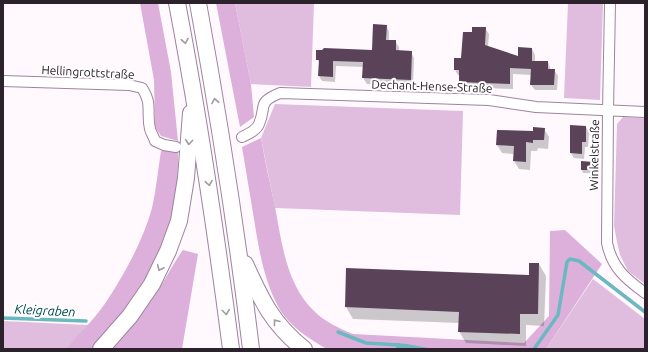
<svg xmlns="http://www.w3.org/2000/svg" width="648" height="352" viewBox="0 0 648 352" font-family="Ubuntu,sans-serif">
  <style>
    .green { fill: #e0bdde }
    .forest { fill: #dcb0da }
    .water { fill: #6cb8c0 }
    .shadow { fill: #0003 }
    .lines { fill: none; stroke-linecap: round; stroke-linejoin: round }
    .stream { stroke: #6cb8c0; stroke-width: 3.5 }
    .building { fill: #5a4359 }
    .minor-casing { stroke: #9d849c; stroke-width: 12 }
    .trunk-casing { stroke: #9d849c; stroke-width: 18 }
    .minor { stroke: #fff; stroke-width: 10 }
    .trunk { stroke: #fff; stroke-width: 16 }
    .oneway { stroke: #a09ca0 }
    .labels { text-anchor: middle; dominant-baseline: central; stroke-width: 4; stroke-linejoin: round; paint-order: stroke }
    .street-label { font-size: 12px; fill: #2c222b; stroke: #fff }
    .water-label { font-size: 13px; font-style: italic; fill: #004a50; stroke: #fff }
  </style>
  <rect width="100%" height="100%" fill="#fff9fe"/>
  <g class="green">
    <path d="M235,3H314L311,87L251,84Z"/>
    <path d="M568,3H603L600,100L564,98Z"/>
    <path d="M275,104L463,111L460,215L275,208L261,138Z"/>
    <path d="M623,117L645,118V284L628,271L620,255L617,242L614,226L617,124Z"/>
    <path d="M593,279L645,319V349H546Z"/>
    <path d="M3,321L88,325L66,349H3Z"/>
  </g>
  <g class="forest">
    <path d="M140,3H158L171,72L178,141L161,136L155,127L154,80Z"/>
    <path d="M216,3H235L251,84L254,117L240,127Z"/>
    <path d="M261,138C265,161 270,184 275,207C282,243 286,284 314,311C325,322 339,328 353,334L524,343L549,316L550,231L565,230L602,264L546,349H327C309,339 291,327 280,310C264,282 259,250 254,219C250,195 246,171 242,147Z"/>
    <path d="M161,151H178C178,165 178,179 176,193C170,235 151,277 126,310C115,324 102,336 91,349H66C78,334 93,321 104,305C123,277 143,241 152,208C156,190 158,170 161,151Z"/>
    <path d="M183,250L198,254L182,349H109C127,329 145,310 160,287C168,275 174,262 183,250Z"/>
  </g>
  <path class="water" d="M396,343L407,344L434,349H396Z"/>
  <g class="shadow">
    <path d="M386,26L389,31V41H395L399,47V51L411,52L414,58L413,85L367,84L363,78L364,67L336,66L335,82L322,81L319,76L320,64L317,59L373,51Z"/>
    <path d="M485,28L489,34L488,47L519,57L532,49L535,55V62H548L551,70H554L558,76L557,90H535L531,85L532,75L513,74V89L463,87L460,82V75H458L455,70L462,59L473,33Z"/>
    <path d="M586,127L589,132L588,147H585L584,159L574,158L571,153Z"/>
    <path d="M544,129L549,137L548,149L538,148L537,151H531L530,170L519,169L514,161V154L502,153L497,145Z"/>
    <path d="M593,163L594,166V173H583L582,170Z"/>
    <path d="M539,264L546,276L544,326L526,325V346L466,343L459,331L460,323L353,319L346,307L530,276Z"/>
  </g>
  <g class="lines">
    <g class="stream">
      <path d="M3,318L86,321"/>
      <path d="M338,332L366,343L399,345"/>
      <path d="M534,349L558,315L567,262L570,259L579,261L645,312"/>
    </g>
  </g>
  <g class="building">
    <path d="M373,24L387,25L386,40H396V50L412,51L411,80L362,78L363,62L333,61V77L318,76L319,60H316V50H322L324,48L372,50Z"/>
    <path d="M472,27H486L485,45L518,56V47L532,48V61H548V69H555L554,85H530L531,69L510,68V84L459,82V70H454V58H461L463,32H472Z"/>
    <path d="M570,125L586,126V142H582V154L570,153Z"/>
    <path d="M533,127L545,128L544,140H533V143L526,142V162L513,161L514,146L496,145L497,130L533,131Z"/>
    <path d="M581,161L593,162V170H581Z"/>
    <path d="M529,263H539L538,314H520V334L458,332L459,312L345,307L346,268L529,275Z"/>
  </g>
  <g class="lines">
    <defs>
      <g id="minor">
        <path d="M610,3L608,111L607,243C612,268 626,279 645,293"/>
        <path d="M3,81L129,85L142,88C153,105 146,112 150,129C151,133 154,137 155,141L164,145L176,147"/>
        <path d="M242,137C248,134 256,131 259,124C267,106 256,103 280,93L489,100L536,107L645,112"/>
      </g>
      <g id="trunk">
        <path d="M177,3C199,118 216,233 231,349"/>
        <path d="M198,3C219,118 237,233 251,349"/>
        <path d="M245,264C261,299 272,324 304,349"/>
        <path d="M101,349L130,316L152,284L168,251L179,221L186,178L191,113"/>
      </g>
    </defs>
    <use href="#minor" class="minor-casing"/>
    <use href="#trunk" class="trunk-casing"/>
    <use href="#minor" class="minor"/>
    <use href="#trunk" class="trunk"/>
  </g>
  <defs><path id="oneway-chevron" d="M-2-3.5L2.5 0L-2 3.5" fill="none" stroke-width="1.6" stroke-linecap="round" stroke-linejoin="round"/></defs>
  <g class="oneway">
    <use href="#oneway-chevron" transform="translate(185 41) rotate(80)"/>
    <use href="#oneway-chevron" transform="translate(215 101) rotate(-100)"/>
    <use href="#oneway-chevron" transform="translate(189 142) rotate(95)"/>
    <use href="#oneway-chevron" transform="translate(209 183) rotate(81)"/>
    <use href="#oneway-chevron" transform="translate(160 268) rotate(115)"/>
    <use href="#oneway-chevron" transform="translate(226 312) rotate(83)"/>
    <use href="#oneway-chevron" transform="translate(276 322) rotate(-128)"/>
  </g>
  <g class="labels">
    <g class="street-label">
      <text transform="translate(88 72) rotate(3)">Hellingrottstraße</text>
      <text transform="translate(432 86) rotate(2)">Dechant-Hense-Straße</text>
      <text transform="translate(594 155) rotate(-89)">Winkelstraße</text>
    </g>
    <g class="water-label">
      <text transform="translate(45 310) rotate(3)">Kleigraben</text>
    </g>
  </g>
  <rect width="648" height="352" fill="none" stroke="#2c222b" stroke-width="8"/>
</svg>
